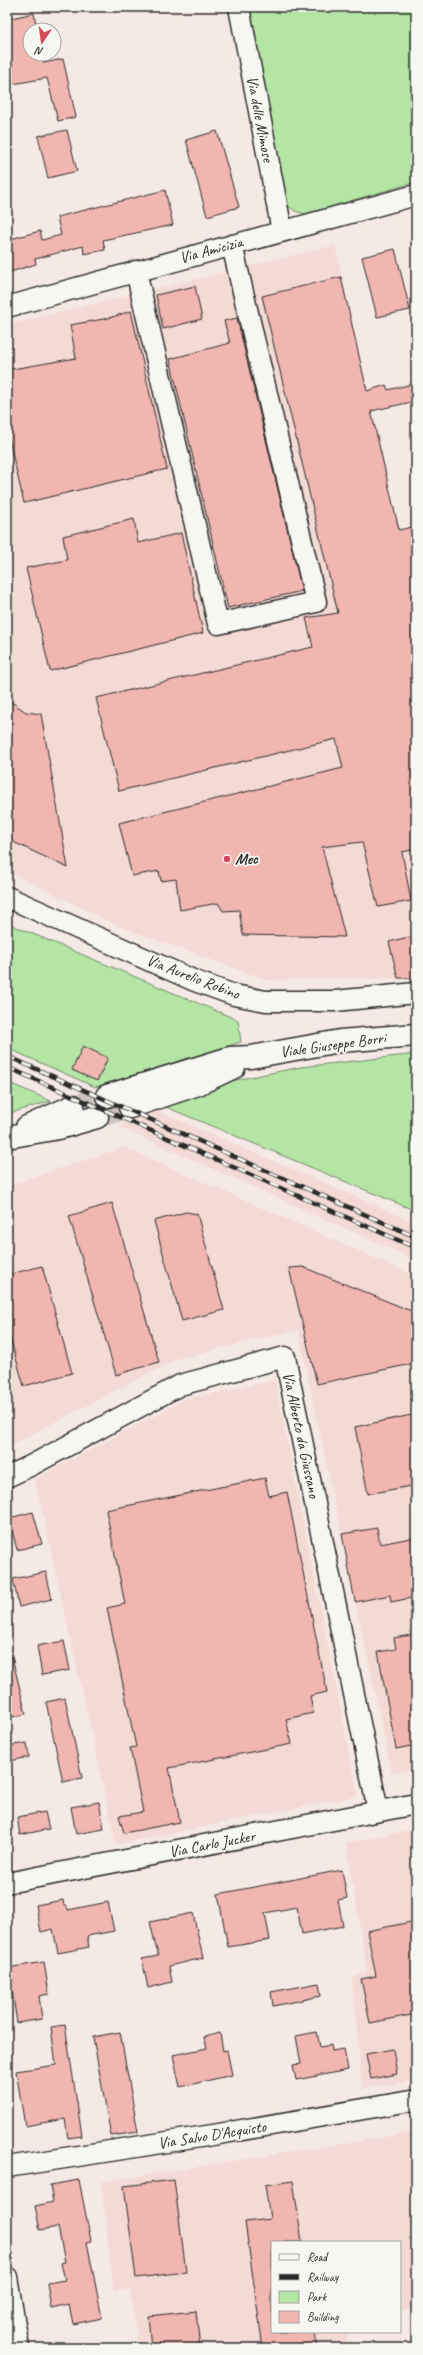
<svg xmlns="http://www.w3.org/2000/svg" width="423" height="2355" viewBox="0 0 423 2355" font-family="Caveat,sans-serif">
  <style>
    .built { fill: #f4dad5 }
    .green { fill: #b4e5a5; stroke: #708868 }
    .building { fill: #f2b6b1; stroke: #2b2b2b }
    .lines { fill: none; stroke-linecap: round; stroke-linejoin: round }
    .major-tunnel { stroke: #cdc3c0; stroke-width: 22; stroke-dasharray: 22 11; stroke-linecap: butt }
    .minor-casing { stroke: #2b2b2b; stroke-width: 23 }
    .major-casing { stroke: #2b2b2b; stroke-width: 25 }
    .minor { stroke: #f6f6f2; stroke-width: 20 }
    .major { stroke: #f6f6f2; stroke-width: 22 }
    .rail-casing { stroke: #2b2b2b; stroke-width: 4.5 }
    .rail { stroke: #f6f6f2; stroke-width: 3; stroke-dasharray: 9; stroke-linecap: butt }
    .poi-dot { fill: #d1495b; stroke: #f6f6f2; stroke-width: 1.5 }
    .labels { text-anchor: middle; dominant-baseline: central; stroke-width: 3.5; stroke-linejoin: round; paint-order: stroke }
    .street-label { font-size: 16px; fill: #2b2b2b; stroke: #f6f6f2 }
    .poi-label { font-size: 16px; font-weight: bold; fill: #2b2b2b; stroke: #f6f6f2; text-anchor: start }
  </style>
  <rect width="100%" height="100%" fill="#f5e9e5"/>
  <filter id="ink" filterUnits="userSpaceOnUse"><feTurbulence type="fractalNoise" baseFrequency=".025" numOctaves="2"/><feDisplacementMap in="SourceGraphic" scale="8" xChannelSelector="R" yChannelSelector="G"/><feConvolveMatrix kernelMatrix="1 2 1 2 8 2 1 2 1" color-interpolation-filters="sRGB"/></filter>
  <g filter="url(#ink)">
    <g class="built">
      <path d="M335,245L411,583L416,582V978L266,980L121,927L7,871V325Z"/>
      <path d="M147,1106L416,1223V1260L119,1127Z"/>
      <path d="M124,1147L416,1276V1769L392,1774L298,1330L177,1359L7,1447V1186Z"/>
      <path d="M275,1380L358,1796L116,1844L35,1479L186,1399Z"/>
      <path d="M416,1829V2080L362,2089L352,1978L367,1972L346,1843Z"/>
      <path d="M416,2132V2308L400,2311V2242H272V2332H346L348,2348H138L130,2290L114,2291L101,2182Z"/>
    </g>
    <g class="green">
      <path d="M249,7H416V182L305,214L295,211L287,205Z"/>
      <path d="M7,923L238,1020L241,1042L95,1087L7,1048Z"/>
      <path d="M416,1054V1211L161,1105L216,1084L301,1067Z"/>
      <path d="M7,1082L51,1101L7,1114Z"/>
    </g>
    <g class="building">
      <path d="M34,13L37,30H30V54H42L44,63L63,59L76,117L58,121L47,78L7,85V19Z"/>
      <path d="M67,130L77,171L48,178L38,136Z"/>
      <path d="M217,131L239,207L207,216L186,140Z"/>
      <path d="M165,190L173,225L103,240L105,250L84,254L83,246L35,259L36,264L7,273V240L40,231L42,240L61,235L57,217Z"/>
      <path d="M395,249L410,310L377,317L362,257Z"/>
      <path d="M341,277L367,391L386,385L388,390L416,383V401L371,411L399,530L416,526V849L402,852L411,901L378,907L362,842L322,847L345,937L243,935L239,910L223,911L218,903L180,910L176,879L161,881L159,871L132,876L119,823L343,768L336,739L119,791L96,698L313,647L306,618L338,613L262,296Z"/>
      <path d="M195,286L202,319L163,329L156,295Z"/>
      <path d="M131,311L167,469L24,503L7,431V370L76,358L70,325L109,318Z"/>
      <path d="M237,318L302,591L228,608L170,359L230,343L224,321Z"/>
      <path d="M134,519L138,543L181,533L203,633L50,671L26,568L67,560L63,536Z"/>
      <path d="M7,699L26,712L41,714L68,868L7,839Z"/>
      <path d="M416,935V978H398L389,942Z"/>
      <path d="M83,1046L108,1058L97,1081L72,1070Z"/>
      <path d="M112,1203L159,1362L116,1375L69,1216Z"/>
      <path d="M186,1212L197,1214L224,1310L182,1321L154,1221Z"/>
      <path d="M42,1266L72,1373L24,1386L7,1327V1275Z"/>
      <path d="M303,1267L416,1313V1363L317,1384L289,1268Z"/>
      <path d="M416,1414V1485L368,1494L355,1427Z"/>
      <path d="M265,1478L269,1496L287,1492L327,1692L310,1696L313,1713L286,1719L292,1744L169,1768L180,1822L124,1833L119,1816L143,1812L130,1748L136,1747L107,1608L125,1604L106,1510Z"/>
      <path d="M33,1512L42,1544L17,1550L9,1518Z"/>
      <path d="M377,1528L380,1544L416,1537V1597L391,1602L390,1595L355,1602L342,1534Z"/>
      <path d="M46,1572L52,1599L19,1607L13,1579Z"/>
      <path d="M416,1634V1745L396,1749L378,1652L396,1649L394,1638Z"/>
      <path d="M64,1641L70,1670L42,1675L37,1646Z"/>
      <path d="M7,1657H12L26,1714L7,1718Z"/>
      <path d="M65,1698L82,1778L63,1782L46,1702Z"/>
      <path d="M27,1743L29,1757L10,1761L7,1746Z"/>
      <path d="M99,1802L104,1829L76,1834L71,1807Z"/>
      <path d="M45,1812L49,1829L20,1835L17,1817Z"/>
      <path d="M342,1870L347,1898L338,1900L343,1926L302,1934L297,1907L265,1913L270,1940L228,1947L218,1894Z"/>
      <path d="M63,1900L64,1906H67L68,1910L108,1902L114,1931L87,1936L89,1947L58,1953L53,1929L41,1932L36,1905Z"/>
      <path d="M193,1913L203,1958L169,1966L172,1982L148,1988L142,1959L158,1956L150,1922Z"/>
      <path d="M416,1921V2014L370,2023L361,1979L376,1976L367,1931Z"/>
      <path d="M44,1962L49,1994L39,1996L42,2019L17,2023L12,1990L7,1991V1968Z"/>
      <path d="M319,1983L321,1996L273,2006L271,1992Z"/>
      <path d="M65,2025L82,2136L68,2138L65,2119L25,2126L16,2071L56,2065L51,2027Z"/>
      <path d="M120,2032L138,2132L111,2136L93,2037Z"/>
      <path d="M317,2032L320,2047L331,2045L332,2051L344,2049L348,2070L296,2080L293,2065L301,2064L296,2036Z"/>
      <path d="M220,2033L223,2051L227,2050L232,2075L180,2087L173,2055L207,2048L204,2037Z"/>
      <path d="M393,2049L397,2074L371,2079L366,2054Z"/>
      <path d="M79,2180L91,2241L87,2242L102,2318L73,2324L69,2304L51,2308L47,2283L65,2280L61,2263L65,2262L58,2227L40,2230L35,2206L53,2202L50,2185Z"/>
      <path d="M174,2180L186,2272L136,2278L124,2186Z"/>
      <path d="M293,2181L302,2242H272V2332H315L317,2348H263L245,2222L270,2219L265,2185Z"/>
      <path d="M196,2311L200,2348H151L148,2316Z"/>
    </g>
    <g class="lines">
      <g class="major-tunnel">
        <path d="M73,1106L107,1096"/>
        <path d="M97,1117L130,1107"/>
      </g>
      <defs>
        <g id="minor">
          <path d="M239,7L282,231"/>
          <path d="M136,271L218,624L316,602L232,245"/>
          <path d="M7,307L416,195"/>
          <path d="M7,897L195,981L234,995L266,1001H335L416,993"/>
          <path d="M7,1477L32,1465L180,1385L285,1357L378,1811"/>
          <path d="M7,1883L416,1804"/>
          <path d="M7,2167L213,2135L416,2100"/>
          <path d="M7,2277L19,2348"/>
        </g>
        <g id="major">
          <path d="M107,1096L230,1058L251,1057L340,1041L416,1035"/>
          <path d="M130,1107L198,1084L234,1067"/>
          <path d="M27,1127L73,1106"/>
          <path d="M7,1137L59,1128L97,1117"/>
        </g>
      </defs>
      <use href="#minor" class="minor-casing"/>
      <use href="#major" class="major-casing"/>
      <use href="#minor" class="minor"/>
      <use href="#major" class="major"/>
      <defs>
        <g id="rail">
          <path d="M7,1056L416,1237"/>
          <path d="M7,1067L416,1248"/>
        </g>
      </defs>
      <use href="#rail" class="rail-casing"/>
      <use href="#rail" class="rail"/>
    </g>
  </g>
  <circle class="poi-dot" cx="227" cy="859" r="4"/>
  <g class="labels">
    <g class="street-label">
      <text transform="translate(260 119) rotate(79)">Via delle Mimose</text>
      <text transform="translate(211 250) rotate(-15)">Via Amicizia</text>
      <text transform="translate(193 977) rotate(21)">Via Aurelio Robino</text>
      <text transform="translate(333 1045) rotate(-8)">Viale Giuseppe Borri</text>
      <text transform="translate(301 1435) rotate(78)">Via Alberto da Giussano</text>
      <text transform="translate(212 1844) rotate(-11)">Via Carlo Jucker</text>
      <text transform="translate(212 2135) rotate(-9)">Via Salvo D'Acquisto</text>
    </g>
    <g class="poi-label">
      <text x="235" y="859">Mec</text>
    </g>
  </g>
  <rect width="423" height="2355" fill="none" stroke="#f6f6f2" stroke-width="24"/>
  <rect x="12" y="12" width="399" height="2331" fill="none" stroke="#2b2b2b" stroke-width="1.5" filter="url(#ink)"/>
  <rect x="271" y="2241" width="130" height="92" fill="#f6f6f2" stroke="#a5a5a2"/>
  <rect x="279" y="2254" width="20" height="6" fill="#f6f6f2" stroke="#a5a5a2"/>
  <text x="307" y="2261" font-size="12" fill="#2b2b2b">Road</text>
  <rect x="279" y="2274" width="20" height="6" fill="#2b2b2b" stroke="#a5a5a2"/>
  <text x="307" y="2281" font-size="12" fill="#2b2b2b">Railway</text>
  <rect x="279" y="2291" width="20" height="12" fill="#b4e5a5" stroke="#a5a5a2"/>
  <text x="307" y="2301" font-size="12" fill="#2b2b2b">Park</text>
  <rect x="279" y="2311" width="20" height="12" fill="#f2b6b1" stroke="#a5a5a2"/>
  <text x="307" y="2321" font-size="12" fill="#2b2b2b">Building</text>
  <g transform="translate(42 42) rotate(193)"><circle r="19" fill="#f6f6f2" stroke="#a5a5a2"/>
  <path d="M0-3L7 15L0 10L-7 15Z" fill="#d1495b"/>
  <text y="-6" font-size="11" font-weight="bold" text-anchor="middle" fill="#2b2b2b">N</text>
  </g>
</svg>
